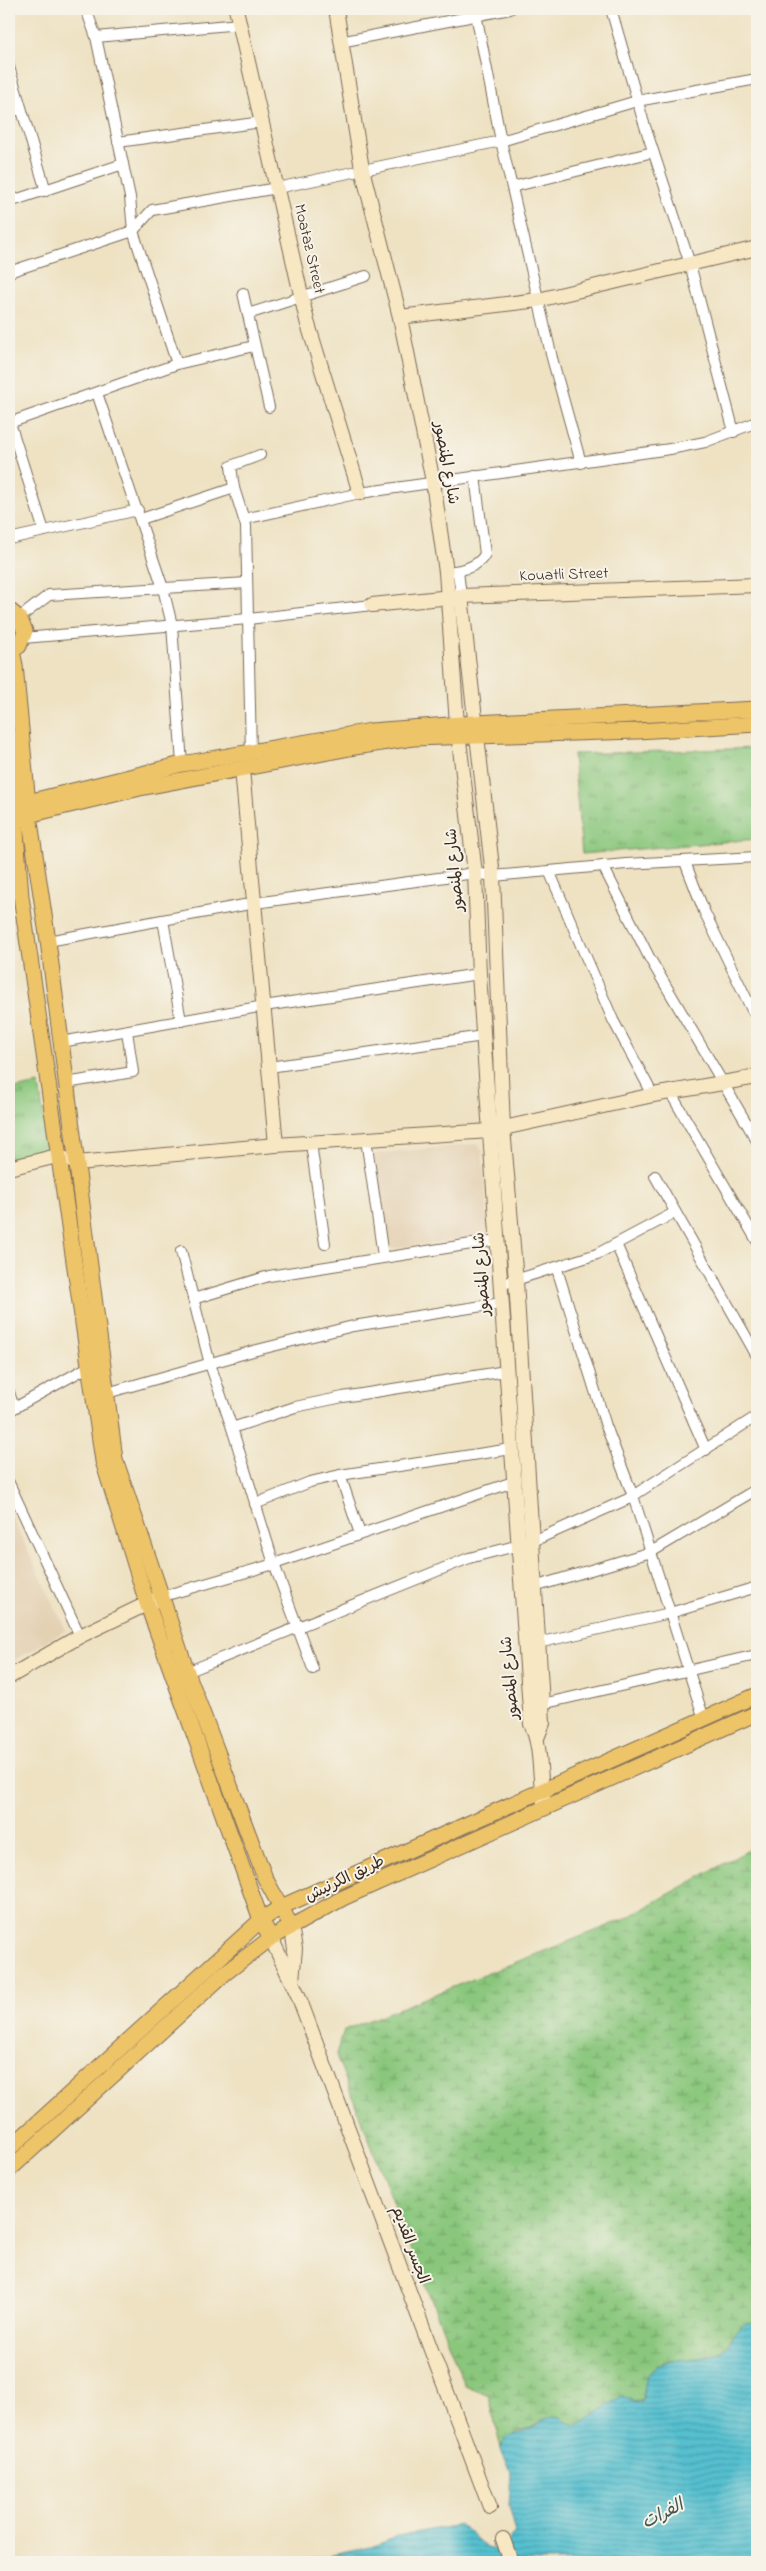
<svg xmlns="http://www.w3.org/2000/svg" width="766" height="2571" viewBox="0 0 766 2571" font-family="'Indie Flower','Playpen Sans Arabic',sans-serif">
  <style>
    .built { fill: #e4d1b4 }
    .grass { fill: url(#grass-tufts); stroke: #62784e }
    .wetland { fill: url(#wetland-marsh); stroke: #62784e }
    .water { fill: url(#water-rules); stroke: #487577 }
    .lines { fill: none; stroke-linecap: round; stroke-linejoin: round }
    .street-casing { stroke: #7a6a58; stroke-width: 12 }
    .secondary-casing { stroke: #7a6a58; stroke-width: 16 }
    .primary-casing { stroke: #7a6a58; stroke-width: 17 }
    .street { stroke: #fff; stroke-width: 10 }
    .secondary { stroke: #f8e7c3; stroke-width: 14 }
    .primary { stroke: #eec469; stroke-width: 15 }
    .labels { text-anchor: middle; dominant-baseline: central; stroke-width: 4; stroke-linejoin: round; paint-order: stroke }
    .street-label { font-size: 16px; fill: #3b2a1e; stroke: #f7f3e8 }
    .water-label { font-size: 18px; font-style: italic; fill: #435753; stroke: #f7f3e8 }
  </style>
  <defs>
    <pattern id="grass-tufts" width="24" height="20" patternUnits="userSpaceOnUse" patternTransform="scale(1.25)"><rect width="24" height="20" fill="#8ac77d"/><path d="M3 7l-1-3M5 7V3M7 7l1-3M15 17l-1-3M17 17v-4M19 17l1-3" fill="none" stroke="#72a266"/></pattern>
    <pattern id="wetland-marsh" width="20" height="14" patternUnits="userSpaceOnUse" patternTransform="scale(1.25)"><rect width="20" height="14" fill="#8ac77d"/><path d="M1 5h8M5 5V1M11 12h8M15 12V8" fill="none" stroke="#72a266"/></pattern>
    <pattern id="water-rules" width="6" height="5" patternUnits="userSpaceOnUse" patternTransform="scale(1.25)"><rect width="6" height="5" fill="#55c0d0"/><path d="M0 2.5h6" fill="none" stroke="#489ca8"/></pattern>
  </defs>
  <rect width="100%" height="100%" fill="#f7f3e8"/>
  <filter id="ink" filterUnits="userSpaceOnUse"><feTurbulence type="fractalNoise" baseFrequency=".02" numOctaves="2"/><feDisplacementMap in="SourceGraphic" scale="10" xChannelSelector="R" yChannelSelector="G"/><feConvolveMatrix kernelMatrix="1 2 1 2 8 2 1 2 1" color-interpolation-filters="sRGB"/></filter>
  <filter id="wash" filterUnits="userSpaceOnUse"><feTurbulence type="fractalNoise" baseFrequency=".0096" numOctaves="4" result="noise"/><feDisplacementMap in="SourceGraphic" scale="20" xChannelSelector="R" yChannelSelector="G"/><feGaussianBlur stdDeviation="1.12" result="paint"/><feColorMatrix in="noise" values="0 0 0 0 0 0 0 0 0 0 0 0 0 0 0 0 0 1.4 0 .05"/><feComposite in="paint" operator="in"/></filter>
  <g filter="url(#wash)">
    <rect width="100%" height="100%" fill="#eee2c3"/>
    <g class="built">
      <path d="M477,1144L482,1149L489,1236L388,1249L374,1154Z"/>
      <path d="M9,1511L66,1630L9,1663Z"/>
    </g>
    <g class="grass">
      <path d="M757,748V839L582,854L573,754Z"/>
      <path d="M39,1084L48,1149L9,1159V1090Z"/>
    </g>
    <path class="wetland" d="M757,1845V2325L751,2323L731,2338L722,2351L695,2360L664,2362L647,2376L643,2400L634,2402L580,2425L571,2424L556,2416L542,2420L532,2428L518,2431L502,2444L501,2449L489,2396L465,2386L336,2055L344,2030L623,1920Z"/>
    <path class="water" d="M746,2323L757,2325V2562H299L371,2547L402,2535L459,2525C472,2531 478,2544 490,2548L507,2543L516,2533L509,2506L511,2471L501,2450C503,2431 523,2434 534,2427C542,2423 545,2416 555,2416C565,2416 569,2426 580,2425L621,2396C629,2397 635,2407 643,2400C645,2392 644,2384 647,2377C656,2353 701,2364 721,2352C732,2345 733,2330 746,2323Z"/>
  </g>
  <g filter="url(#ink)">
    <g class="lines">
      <defs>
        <g id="street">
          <path d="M86,9L96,37L130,197L133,231L177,364"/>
          <path d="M475,9L501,141L552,358L581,463"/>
          <path d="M611,9L643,120L690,264L734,432"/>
          <path d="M96,37L240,24"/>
          <path d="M340,42L510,9"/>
          <path d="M9,67L46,191"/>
          <path d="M9,112L21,109"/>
          <path d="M118,142L262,122"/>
          <path d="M512,187L653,152"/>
          <path d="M9,202L123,164"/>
          <path d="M9,272L133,231L152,210L277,188L501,141L637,101L757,79"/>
          <path d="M243,293L269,407"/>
          <path d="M248,314L366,276"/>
          <path d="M97,393L163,588L172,625L182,764"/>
          <path d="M9,423L177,364L254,346"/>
          <path d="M10,423L44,531"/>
          <path d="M234,488L246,526L251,753"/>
          <path d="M141,519L234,488L231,466L260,455"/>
          <path d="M244,519L360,493L670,449L705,442L757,422"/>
          <path d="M9,539L138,510"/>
          <path d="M458,571L461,596"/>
          <path d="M446,572C460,571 478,568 485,554L475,476"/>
          <path d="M19,618L49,595L247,583"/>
          <path d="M23,638L248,619L372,605"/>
          <path d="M685,862L704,911L752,1010L757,1017"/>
          <path d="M603,866L649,957L757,1141"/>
          <path d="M550,873L613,1020L653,1095"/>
          <path d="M163,920L181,1021"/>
          <path d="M48,941L255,903L475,873L493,876L626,864L757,857"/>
          <path d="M61,1042L264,1006L479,974"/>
          <path d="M269,1067L483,1036"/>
          <path d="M66,1083L133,1072L127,1031"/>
          <path d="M670,1092L757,1241"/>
          <path d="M366,1139L383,1256"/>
          <path d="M311,1143L325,1244"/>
          <path d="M655,1176L757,1356"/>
          <path d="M616,1244L706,1450"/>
          <path d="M181,1251L210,1364L232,1428L274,1564L313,1669"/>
          <path d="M557,1269L606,1426L633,1496L704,1719"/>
          <path d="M500,1285L597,1254L674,1213"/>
          <path d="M193,1299L269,1276L497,1240"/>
          <path d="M9,1392L14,1408"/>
          <path d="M107,1393L253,1351L353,1326L502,1303"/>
          <path d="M9,1411L88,1367L93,1368"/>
          <path d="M232,1428L295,1407L343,1397L506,1371"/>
          <path d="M340,1475L360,1534"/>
          <path d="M9,1483L80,1636"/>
          <path d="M255,1504L310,1482L340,1475L511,1449"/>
          <path d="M534,1587L651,1552L757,1489"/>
          <path d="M160,1597L274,1564L513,1482"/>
          <path d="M533,1644L670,1613L757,1587"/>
          <path d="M187,1672L469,1558L531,1542L628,1499L757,1416"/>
          <path d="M542,1704L752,1656"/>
        </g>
        <g id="secondary">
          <path d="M236,9L307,321L360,493"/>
          <path d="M336,9L362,169L400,317L433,482L446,572L457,724L475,873L479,974L531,1724C543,1749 538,1779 545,1807"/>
          <path d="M400,317L538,300L757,248"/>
          <path d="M461,596L493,876L503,1128L516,1281L542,1704L543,1723L537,1738"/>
          <path d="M372,605L461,596L757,585"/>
          <path d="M242,769L276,1145"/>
          <path d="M9,1168L57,1156L77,1163L276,1145L490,1131L653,1095L757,1077"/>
          <path d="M9,1677L80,1636L157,1599"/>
          <path d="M291,1926L295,1949L292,1980"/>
          <path d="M271,1938L298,1995L490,2507"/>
          <path d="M503,2539L511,2562"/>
        </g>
        <g id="primary">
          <path d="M9,610L19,618L25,631L19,646L9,652"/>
          <path d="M12,651L15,665L29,815L48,941L115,1459L187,1672L265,1878L291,1926"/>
          <path d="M9,741L21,896L103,1461L147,1603L261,1920L271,1938"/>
          <path d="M20,804L182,764L371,731L474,723L757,709"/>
          <path d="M20,817L140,788L355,747L413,738L637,731L757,724"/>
          <path d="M9,2149L261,1920L281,1907L757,1695"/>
          <path d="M9,2170L225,1973L271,1938L343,1898L757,1713"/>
        </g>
      </defs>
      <use href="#street" class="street-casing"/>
      <use href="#secondary" class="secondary-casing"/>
      <use href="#primary" class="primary-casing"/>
      <use href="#street" class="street"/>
      <use href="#secondary" class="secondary"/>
      <use href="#primary" class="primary"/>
    </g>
  </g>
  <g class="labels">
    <g class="street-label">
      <text transform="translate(309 249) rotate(77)">Moataz Street</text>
      <text transform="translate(446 463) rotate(80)">شارع المنصور</text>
      <text transform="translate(564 575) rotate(-2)">Kouatli Street</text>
      <text transform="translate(455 870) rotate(-95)">شارع المنصور</text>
      <text transform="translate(482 1274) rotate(-94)">شارع المنصور</text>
      <text transform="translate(510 1678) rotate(-95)">شارع المنصور</text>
      <text transform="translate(345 1879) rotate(-26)">طريق الكرنيش</text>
      <text transform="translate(410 2245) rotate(70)">الجسر القديم</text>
    </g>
    <g class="water-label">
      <text transform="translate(663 2515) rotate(-27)">الفرات</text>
    </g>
  </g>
  <rect width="766" height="2571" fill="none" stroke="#f7f3e8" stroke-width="30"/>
</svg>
